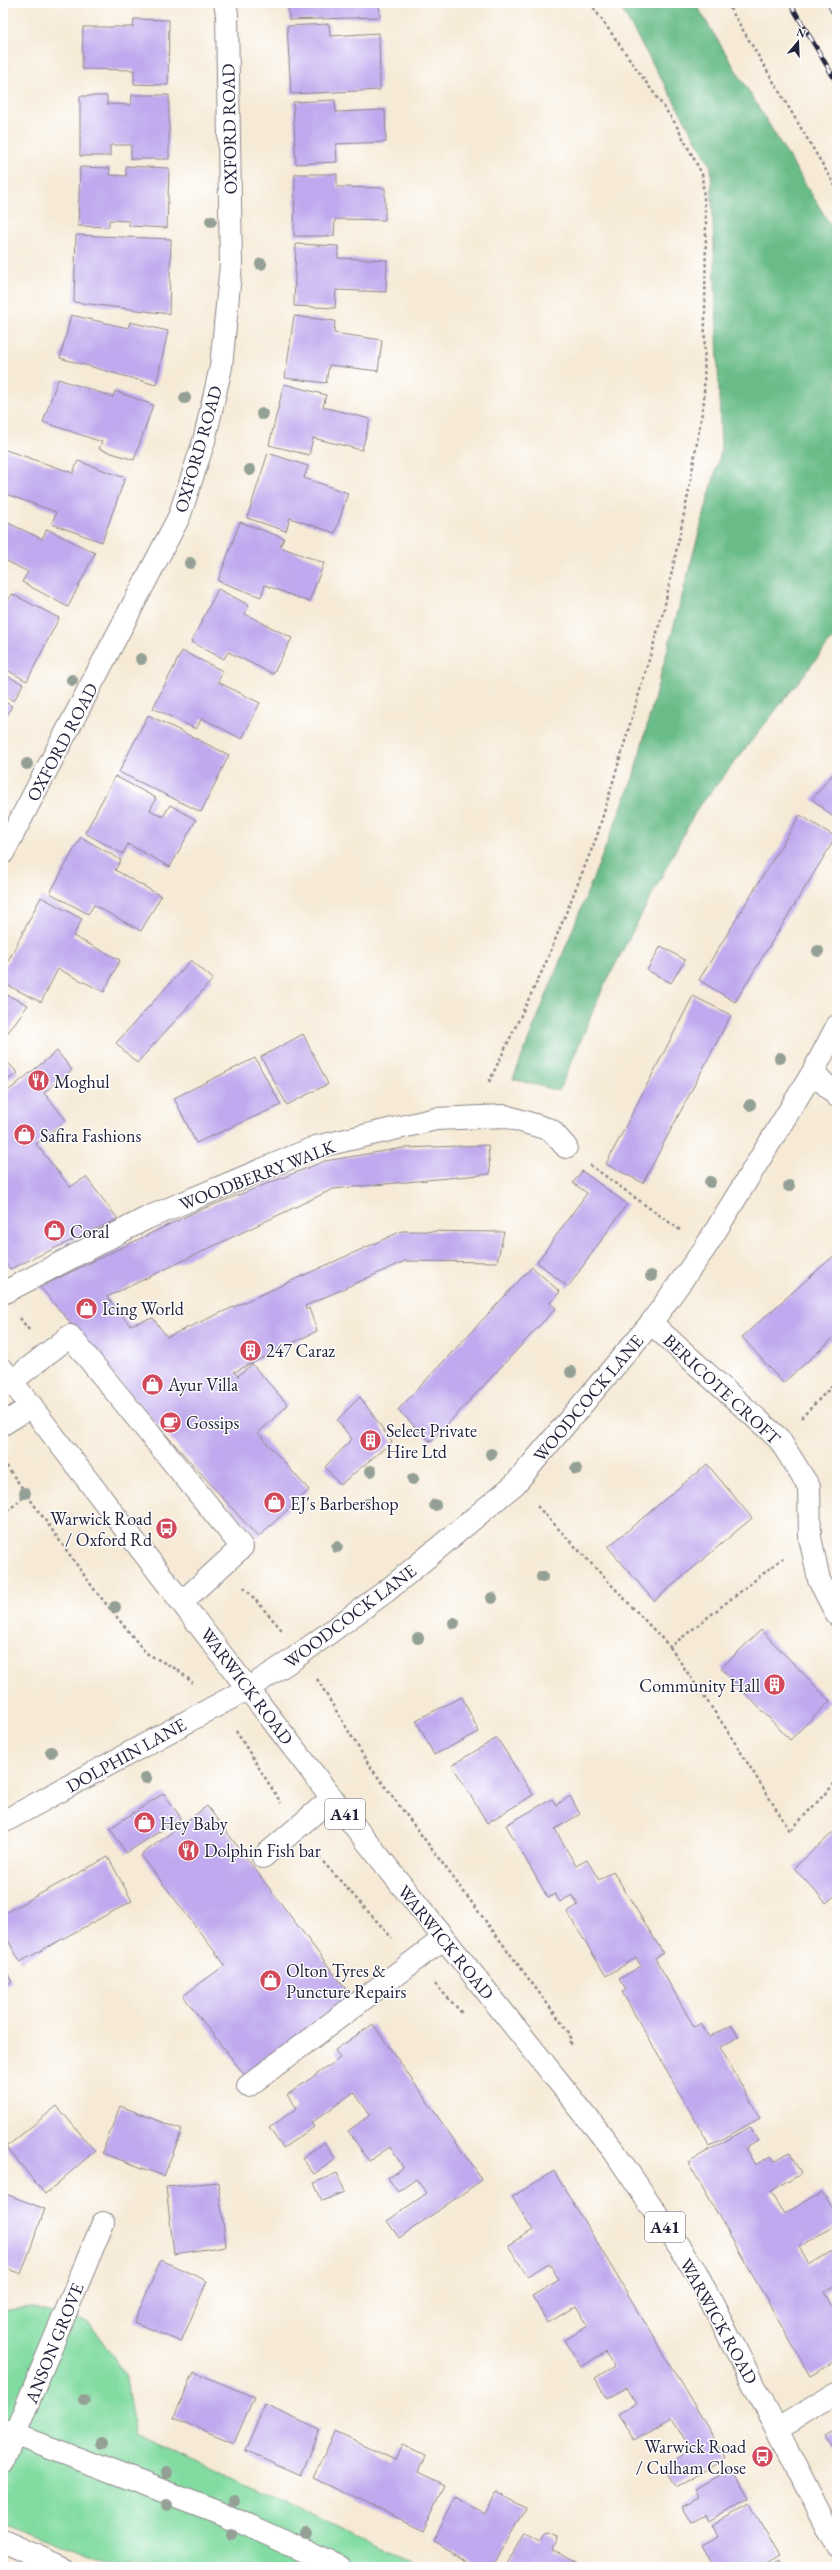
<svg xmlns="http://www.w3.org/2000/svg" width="840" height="2570" viewBox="0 0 840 2570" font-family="'EB Garamond',serif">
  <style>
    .green { fill: #82dca2; stroke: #527f6e }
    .forest { fill: #69bc88; stroke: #466f62 }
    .building { fill: #c0a9ee }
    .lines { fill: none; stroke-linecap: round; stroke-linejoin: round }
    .minor-casing { stroke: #8c8688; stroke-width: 24 }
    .major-casing { stroke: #8c8688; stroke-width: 24 }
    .highway-casing { stroke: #8c8688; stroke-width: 24 }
    .path { stroke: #8c8688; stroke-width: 2.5; stroke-dasharray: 3 3; stroke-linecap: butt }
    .minor { stroke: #fff; stroke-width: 22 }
    .major { stroke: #fff; stroke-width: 22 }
    .highway { stroke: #fff; stroke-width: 22 }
    .rail-casing { stroke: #22223b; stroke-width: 4.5 }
    .rail { stroke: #fff; stroke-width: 3; stroke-dasharray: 9; stroke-linecap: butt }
    .tree { fill: #94a095 }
    .labels { text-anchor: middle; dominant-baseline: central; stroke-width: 3; stroke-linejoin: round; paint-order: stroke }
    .shield { fill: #fff; stroke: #646476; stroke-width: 1 }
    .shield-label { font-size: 17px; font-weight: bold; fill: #22223b }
    .street-label { font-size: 18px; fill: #22223b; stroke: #fff }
    .poi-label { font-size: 18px; fill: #22223b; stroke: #fff; text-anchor: start }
  </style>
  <rect width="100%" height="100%" fill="#fff"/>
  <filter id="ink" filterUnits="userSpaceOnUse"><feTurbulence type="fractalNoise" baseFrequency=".025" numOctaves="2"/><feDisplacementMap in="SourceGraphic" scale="8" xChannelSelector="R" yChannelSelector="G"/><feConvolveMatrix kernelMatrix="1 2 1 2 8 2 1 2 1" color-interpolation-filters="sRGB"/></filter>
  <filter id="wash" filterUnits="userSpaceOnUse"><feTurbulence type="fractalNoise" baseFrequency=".012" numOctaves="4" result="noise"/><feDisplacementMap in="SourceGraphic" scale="16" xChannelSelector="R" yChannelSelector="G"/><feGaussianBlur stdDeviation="0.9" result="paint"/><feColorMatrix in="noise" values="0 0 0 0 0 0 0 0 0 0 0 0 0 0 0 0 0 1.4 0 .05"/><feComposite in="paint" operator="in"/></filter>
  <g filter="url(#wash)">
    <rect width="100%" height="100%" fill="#f6ead6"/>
    <path class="green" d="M29,2307L89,2323L125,2373L135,2436L226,2475L417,2567H117L3,2522V2311Z"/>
    <path class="forest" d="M618,3H695L837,236V633L696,811L603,988L559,1091L513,1079L633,778L721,451L711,166Z"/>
    <g id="blocks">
      <g class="building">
        <path d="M288,3H379L380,17L289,20Z"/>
        <path d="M134,19L169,20L168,85L134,84V70L82,69L83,27H133Z"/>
        <path d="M329,24L330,36L379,33L380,90L291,94L287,26Z"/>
        <path d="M132,95H169V159H131V145H110V156H80V96H107V104L131,105Z"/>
        <path d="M335,100L336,112L385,110L386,142L336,144L337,162L296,164L293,102Z"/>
        <path d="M126,166L169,168L167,228L129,226V221L109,220V227L78,226L80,167L110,168L109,175L126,176Z"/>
        <path d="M295,174H337V187L385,188V220L335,219L334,236H294Z"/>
        <path d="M76,235L171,239L169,314L74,302Z"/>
        <path d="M296,244L338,246V258L387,260L386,292L336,290L335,308L294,306Z"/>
        <path d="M71,315L128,328L130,322L168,331L156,385L60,358Z"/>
        <path d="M294,316L335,321L334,333L382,340L378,371L329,365L326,383L285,378Z"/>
        <path d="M58,379L113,397L115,391L153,405L134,460L99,449L102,442L43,422Z"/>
        <path d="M284,384L326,395L323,407L370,419L362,450L313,438L309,455L269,445Z"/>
        <path d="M3,449L73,473L78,461L125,478L102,542L52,524L56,512L3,493Z"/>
        <path d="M268,453L308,466L304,478L348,493L335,533L290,518L286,531L247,518Z"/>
        <path d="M6,522L42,539L47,529L95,553L68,607L22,582L28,572L3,559V528Z"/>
        <path d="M240,522L284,538L280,547L324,563L309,602L265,585L261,597L218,581Z"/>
        <path d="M218,589L249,605L245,614L292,638L273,674L228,652L224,659L191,642Z"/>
        <path d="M12,594L59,618L27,681L3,668V603L6,604Z"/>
        <path d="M182,651L223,671L218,682L260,703L242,739L202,718L196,729L153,708Z"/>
        <path d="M3,674L23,684L14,701L3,695Z"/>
        <path d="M3,701L12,706L3,722Z"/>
        <path d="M148,715L229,755L201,812L119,772Z"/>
        <path d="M837,769V820L812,799Z"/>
        <path d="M115,776L156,798L150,810L163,817L170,805L196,820L170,867L128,844L123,854L85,833Z"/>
        <path d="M800,815L836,837L735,1002L699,980Z"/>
        <path d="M81,837L121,860L115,870L161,896L141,931L94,905L88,914L50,893Z"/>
        <path d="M41,897L82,919L73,936L120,960L104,992L58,969L41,1002L3,983V971Z"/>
        <path d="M661,946L685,960L671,983L647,970Z"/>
        <path d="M191,960L213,979L137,1063L116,1043Z"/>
        <path d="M3,993L28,1005L3,1039Z"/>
        <path d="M693,996L731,1015L643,1183L606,1164Z"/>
        <path d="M303,1034L328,1084L287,1105L261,1057Z"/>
        <path d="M57,1051L72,1070L44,1093L66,1120L36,1144L70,1187L86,1177L118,1219L10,1269L3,1259V1095Z"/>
        <path d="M3,1058L18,1073L3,1083Z"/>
        <path d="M255,1058L281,1105L196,1143L174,1098Z"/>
        <path d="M488,1145L490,1174L333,1189L107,1297L130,1325L153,1318L167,1337L402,1231L504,1232L497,1262L405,1261L305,1306L306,1310L309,1308L317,1331L234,1372L238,1376L252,1364L288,1405L258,1433L309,1490L258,1537L142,1408L40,1287L195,1212L325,1161L403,1148Z"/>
        <path d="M582,1171L627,1204L568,1287L537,1262L587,1193L573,1183Z"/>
        <path d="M837,1253V1335L783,1383L742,1337Z"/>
        <path d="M532,1267L560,1292L550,1303L556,1308L431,1442L398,1410Z"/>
        <path d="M360,1397L392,1442L340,1485L325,1467L352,1439L337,1420Z"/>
        <path d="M707,1464L752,1518L654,1601L608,1547Z"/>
        <path d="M761,1630L830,1701L790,1740L721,1668Z"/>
        <path d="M462,1697L479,1732L434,1755L416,1720Z"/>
        <path d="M497,1738L533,1795L487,1823L452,1765Z"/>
        <path d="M164,1793L181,1818L126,1853L110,1828Z"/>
        <path d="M570,1796L580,1814L555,1829L576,1866L587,1860L599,1880L613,1871L663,1953L655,1958L694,2027L701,2023L709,2037L732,2025L739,2037L720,2047L760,2118L710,2146L622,1992L626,1990L619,1979L641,1966L636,1958L606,1976L567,1912L578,1905L572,1895L560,1902L555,1894L548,1898L506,1825L552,1799L556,1805Z"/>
        <path d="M207,1806L351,1996L246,2077L183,1996L225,1965L141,1855Z"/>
        <path d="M837,1829V1894L826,1903L794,1868Z"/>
        <path d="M108,1857L132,1901L20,1962L3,1931V1914Z"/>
        <path d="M3,1965L12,1982L3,1986Z"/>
        <path d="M373,2024L482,2180L399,2238L387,2221L427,2193L416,2179L398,2192L388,2178L403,2167L390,2147L369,2161L348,2131L370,2115L354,2092L311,2123L314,2127L283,2148L269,2128L297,2108L287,2095L340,2058L335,2050Z"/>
        <path d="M57,2106L95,2151L45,2194L6,2147Z"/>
        <path d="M120,2106L182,2130L164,2176L102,2153Z"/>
        <path d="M750,2127L758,2141L745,2148L755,2165L771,2156L774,2161L790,2152L801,2174L770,2192L784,2214L822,2192L837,2217V2225L799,2247L809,2265L837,2248V2269L833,2271L837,2279V2285L825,2292L834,2308L837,2306V2361L810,2376L688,2162Z"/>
        <path d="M324,2142L336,2159L314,2174L302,2158Z"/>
        <path d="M554,2171L726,2458L675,2487L663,2467L691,2450L672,2418L634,2440L618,2414L637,2403L627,2387L607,2399L595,2378L614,2366L605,2352L581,2367L565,2340L588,2326L576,2306L548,2323L532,2296L559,2280L549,2263L527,2276L508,2245L533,2230L512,2197Z"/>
        <path d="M337,2173L345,2192L322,2201L314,2183Z"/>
        <path d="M218,2182L226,2246L174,2254L166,2187Z"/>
        <path d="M3,2193L45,2209L21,2274L3,2267Z"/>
        <path d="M161,2260L207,2281L181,2342L134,2322Z"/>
        <path d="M194,2372L254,2397L234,2443L174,2418Z"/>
        <path d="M265,2405L320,2430L301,2475L245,2450Z"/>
        <path d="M837,2430V2455L826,2436Z"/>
        <path d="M335,2432L395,2460L402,2445L425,2456L418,2472L445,2485L423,2530L313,2478Z"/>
        <path d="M732,2468L749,2499L710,2520L707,2514L692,2523L682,2506L699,2497L695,2490Z"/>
        <path d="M496,2492L525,2508L493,2567H479L432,2541L456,2497L485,2513Z"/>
        <path d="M750,2504L779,2555L758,2567H735L733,2564L729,2567H714L701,2544L718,2535L713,2524Z"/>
        <path d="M547,2533L556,2537L557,2541L553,2550L583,2567H506L524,2534L539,2542L543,2534Z"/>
        <path d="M778,2560L782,2567H767Z"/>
      </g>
    </g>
  </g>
  <g filter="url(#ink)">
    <use href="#blocks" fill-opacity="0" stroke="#8c8688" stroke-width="1"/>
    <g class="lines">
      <defs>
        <g id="minor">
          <path d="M3,853L179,517L204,441L221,367L231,264L227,14L225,3"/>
          <path d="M813,1072L837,1096"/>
          <path d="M3,1293L147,1218L316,1147L436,1119L505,1116L551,1130L566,1147"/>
          <path d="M651,1323L779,1439L809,1487L810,1537L819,1580L837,1615"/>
          <path d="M12,1381L70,1336L242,1547L183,1601"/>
          <path d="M3,1424L32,1406"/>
          <path d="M3,1822L249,1688L292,1660L389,1589L515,1484L651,1323L705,1248L813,1072L837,1026"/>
          <path d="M263,1857L332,1798"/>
          <path d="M248,2086L443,1939"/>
          <path d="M778,2429L837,2393"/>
          <path d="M3,2430L218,2512L341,2567"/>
          <path d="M3,2462L103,2223"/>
        </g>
        <path id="major" d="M3,2541L61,2567"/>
        <path id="highway" d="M3,1370L332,1798L614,2151L696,2272L837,2547"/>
      </defs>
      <use href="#minor" class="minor-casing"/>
      <use href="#major" class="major-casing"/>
      <use href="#highway" class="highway-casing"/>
      <g class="path">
        <path d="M727,3L837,189"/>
        <path d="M489,1082L545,965L597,836L664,609L688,495L704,401L706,223L702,174L675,123L590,3"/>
        <path d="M590,1165L680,1230"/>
        <path d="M20,1318L29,1330"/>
        <path d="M801,1418L837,1381"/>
        <path d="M3,1461L94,1589L146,1653L178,1670L193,1683"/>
        <path d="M537,1506L670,1647L783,1558"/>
        <path d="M3,1515L27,1494"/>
        <path d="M244,1587L282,1630"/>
        <path d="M670,1647L727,1730L790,1831L837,1781"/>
        <path d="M317,1679L369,1765L570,2034V2045"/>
        <path d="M236,1731L281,1803"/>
        <path d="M315,1853L392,1938"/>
        <path d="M435,1984L462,2013"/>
      </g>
      <use href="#minor" class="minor"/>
      <use href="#major" class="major"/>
      <use href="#highway" class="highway"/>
      <defs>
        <g id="rail">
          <path d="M790,3L837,83"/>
          <path d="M828,3L837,19"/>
        </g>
      </defs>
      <use href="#rail" class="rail-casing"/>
      <use href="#rail" class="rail"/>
    </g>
    <g class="tree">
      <circle cx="211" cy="221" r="6"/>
      <circle cx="261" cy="264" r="6"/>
      <circle cx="185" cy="398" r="6"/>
      <circle cx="262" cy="414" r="6"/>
      <circle cx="250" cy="470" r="6"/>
      <circle cx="190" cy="563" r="6"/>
      <circle cx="141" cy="659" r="6"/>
      <circle cx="72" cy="680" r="6"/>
      <circle cx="27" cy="764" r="6"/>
      <circle cx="818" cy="951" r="6"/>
      <circle cx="780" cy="1058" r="6"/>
      <circle cx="750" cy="1105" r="6"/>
      <circle cx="710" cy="1182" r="6"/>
      <circle cx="789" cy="1186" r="6"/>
      <circle cx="651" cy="1276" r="6"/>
      <circle cx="571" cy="1372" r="6"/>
      <circle cx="491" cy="1454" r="6"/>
      <circle cx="576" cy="1469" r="6"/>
      <circle cx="371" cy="1471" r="6"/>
      <circle cx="413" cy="1479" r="6"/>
      <circle cx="25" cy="1493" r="6"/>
      <circle cx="368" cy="1504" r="6"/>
      <circle cx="435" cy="1505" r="6"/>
      <circle cx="337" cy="1547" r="6"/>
      <circle cx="542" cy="1577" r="6"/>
      <circle cx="492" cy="1598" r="6"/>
      <circle cx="115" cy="1607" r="6"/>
      <circle cx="454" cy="1623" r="6"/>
      <circle cx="418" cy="1638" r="6"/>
      <circle cx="51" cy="1752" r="6"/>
      <circle cx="146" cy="1778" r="6"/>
      <circle cx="84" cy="2400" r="6"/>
      <circle cx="101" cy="2443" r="6"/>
      <circle cx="166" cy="2473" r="6"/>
      <circle cx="234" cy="2500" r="6"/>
      <circle cx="166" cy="2505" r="6"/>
      <circle cx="231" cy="2534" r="6"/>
      <circle cx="306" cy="2534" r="6"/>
    </g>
  </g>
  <defs>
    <symbol id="restaurant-disc" viewBox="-11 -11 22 22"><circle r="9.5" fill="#d1495b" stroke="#fff"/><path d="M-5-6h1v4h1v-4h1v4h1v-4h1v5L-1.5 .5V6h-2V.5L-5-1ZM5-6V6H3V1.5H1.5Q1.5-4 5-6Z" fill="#fff"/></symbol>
    <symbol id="shop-disc" viewBox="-11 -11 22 22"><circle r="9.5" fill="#d1495b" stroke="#fff"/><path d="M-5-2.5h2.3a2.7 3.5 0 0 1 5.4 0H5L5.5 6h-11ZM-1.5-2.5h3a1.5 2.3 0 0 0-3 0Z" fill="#fff"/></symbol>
    <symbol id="building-disc" viewBox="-11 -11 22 22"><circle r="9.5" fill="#d1495b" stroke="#fff"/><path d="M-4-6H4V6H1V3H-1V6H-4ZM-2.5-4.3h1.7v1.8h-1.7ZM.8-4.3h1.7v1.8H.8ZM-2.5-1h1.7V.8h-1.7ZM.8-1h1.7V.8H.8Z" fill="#fff"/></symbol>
    <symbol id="cafe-disc" viewBox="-11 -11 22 22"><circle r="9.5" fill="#d1495b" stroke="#fff"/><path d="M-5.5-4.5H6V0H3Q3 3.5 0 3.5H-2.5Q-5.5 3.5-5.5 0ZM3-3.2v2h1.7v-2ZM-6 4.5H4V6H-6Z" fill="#fff"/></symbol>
    <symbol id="bus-disc" viewBox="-11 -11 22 22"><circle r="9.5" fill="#d1495b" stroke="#fff"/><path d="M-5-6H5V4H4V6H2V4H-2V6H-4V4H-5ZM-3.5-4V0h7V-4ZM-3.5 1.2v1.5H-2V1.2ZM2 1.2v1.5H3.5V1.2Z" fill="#fff"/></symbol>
  </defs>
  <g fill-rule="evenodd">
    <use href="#restaurant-disc" x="26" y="1068" width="25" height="25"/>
    <use href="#shop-disc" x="12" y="1122" width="25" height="25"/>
    <use href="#shop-disc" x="42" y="1218" width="25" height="25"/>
    <use href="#shop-disc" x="74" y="1296" width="25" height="25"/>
    <use href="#building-disc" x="238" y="1338" width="25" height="25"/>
    <use href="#shop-disc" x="140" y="1372" width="25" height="25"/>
    <use href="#cafe-disc" x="158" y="1410" width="25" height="25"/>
    <use href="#building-disc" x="358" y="1428" width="25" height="25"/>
    <use href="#shop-disc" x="262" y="1490" width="25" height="25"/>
    <use href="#bus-disc" x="154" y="1516" width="25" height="25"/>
    <use href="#building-disc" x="762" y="1672" width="25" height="25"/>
    <use href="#shop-disc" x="132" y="1810" width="25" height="25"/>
    <use href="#restaurant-disc" x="176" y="1838" width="25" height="25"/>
    <use href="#shop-disc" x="258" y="1968" width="25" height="25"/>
    <use href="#bus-disc" x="750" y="2444" width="25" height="25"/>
  </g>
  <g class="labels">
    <g class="shield">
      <rect x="325" y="1799" width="40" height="30" rx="3"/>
      <rect x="645" y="2212" width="40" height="30" rx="3"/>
    </g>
    <g class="shield-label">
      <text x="345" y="1814">A41</text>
      <text x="665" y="2227">A41</text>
    </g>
    <g class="street-label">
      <text transform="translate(229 129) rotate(-91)">OXFORD ROAD</text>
      <text transform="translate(198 449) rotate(-74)">OXFORD ROAD</text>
      <text transform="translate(62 742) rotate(-62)">OXFORD ROAD</text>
      <text transform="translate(257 1175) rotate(-21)">WOODBERRY WALK</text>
      <text transform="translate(722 1389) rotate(43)">BERICOTE CROFT</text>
      <text transform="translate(588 1398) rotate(-50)">WOODCOCK LANE</text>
      <text transform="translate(350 1616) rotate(-37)">WOODCOCK LANE</text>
      <text transform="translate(247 1686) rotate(53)">WARWICK ROAD</text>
      <text transform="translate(126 1755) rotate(-29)">DOLPHIN LANE</text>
      <text transform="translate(446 1942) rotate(51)">WARWICK ROAD</text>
      <text transform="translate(719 2321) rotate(61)">WARWICK ROAD</text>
      <text transform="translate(54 2343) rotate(-68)">ANSON GROVE</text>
    </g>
    <g class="poi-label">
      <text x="54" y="1081">Moghul</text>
      <text x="40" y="1135">Safira Fashions</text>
      <text x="70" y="1231">Coral</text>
      <text x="102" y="1308">Icing World</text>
      <text x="266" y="1350">247 Caraz</text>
      <text x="168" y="1384">Ayur Villa</text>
      <text x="186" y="1422">Gossips</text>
      <text x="386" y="1430">Select Private<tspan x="386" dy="21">Hire Ltd</tspan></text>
      <text x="290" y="1503">EJ's Barbershop</text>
      <text x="152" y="1518" text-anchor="end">Warwick Road<tspan x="152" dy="21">/ Oxford Rd</tspan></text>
      <text x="760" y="1685" text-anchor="end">Community Hall</text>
      <text x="160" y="1823">Hey Baby</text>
      <text x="204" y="1850">Dolphin Fish bar</text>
      <text x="286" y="1970">Olton Tyres &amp;<tspan x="286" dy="21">Puncture Repairs</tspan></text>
      <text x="746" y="2446" text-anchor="end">Warwick Road<tspan x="746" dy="21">/ Culham Close</tspan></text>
    </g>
  </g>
  <rect width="840" height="2570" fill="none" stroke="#fff" stroke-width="16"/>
  <g transform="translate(798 42) rotate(19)" stroke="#ffffff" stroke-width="3" paint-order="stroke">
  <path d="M0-3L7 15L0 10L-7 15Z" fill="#22223b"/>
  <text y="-6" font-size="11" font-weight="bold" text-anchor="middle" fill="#22223b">N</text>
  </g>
</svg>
